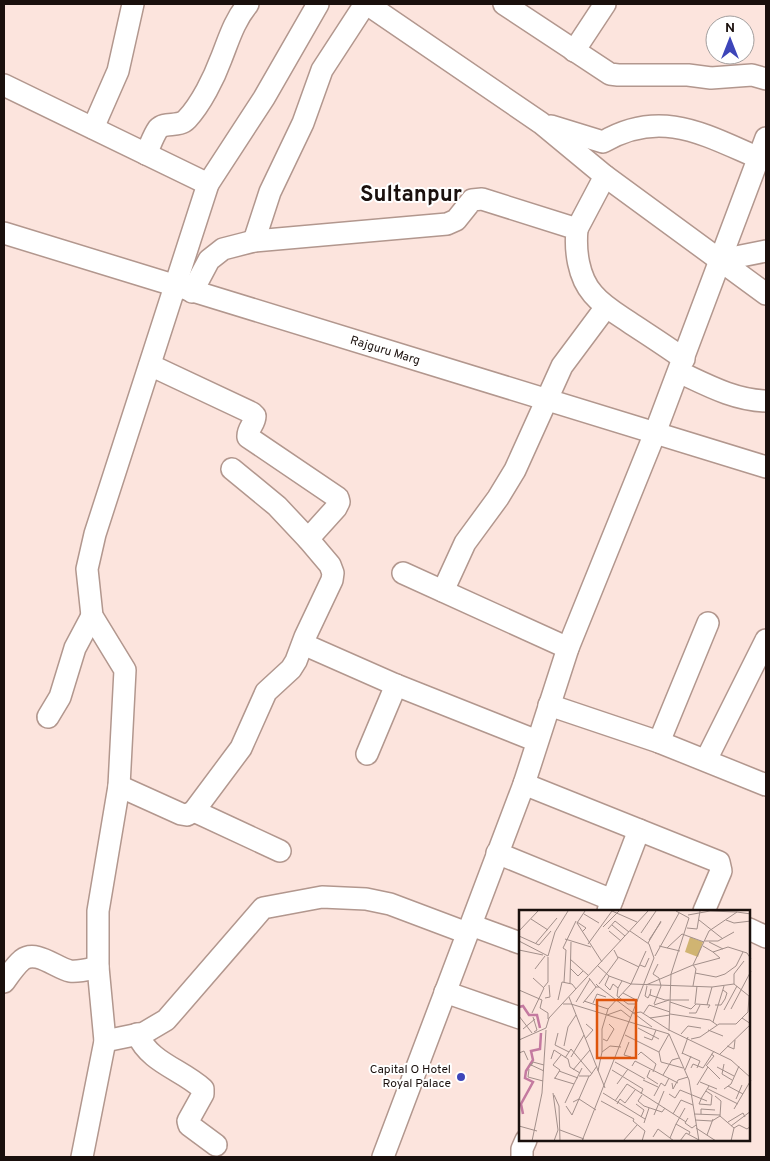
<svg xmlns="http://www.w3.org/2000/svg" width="770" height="1161" viewBox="0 0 770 1161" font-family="Overpass,sans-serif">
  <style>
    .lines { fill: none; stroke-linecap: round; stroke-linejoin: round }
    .minor-casing { stroke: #b2978e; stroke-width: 24 }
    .minor { stroke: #fff; stroke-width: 21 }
    .poi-dot { fill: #3d45b9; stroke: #fff; stroke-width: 2 }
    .labels { text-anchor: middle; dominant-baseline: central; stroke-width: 4; stroke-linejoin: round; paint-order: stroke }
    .street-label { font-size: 12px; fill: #1a100d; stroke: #fff }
    .poi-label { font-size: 12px; fill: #1a100d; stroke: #fff; text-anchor: end }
    .town-label { font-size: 22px; font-weight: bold; fill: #1a100d; stroke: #fff }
    .inset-river { fill: none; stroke: #c47aa0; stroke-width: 2.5 }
    .inset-road { fill: none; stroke: #a28f8a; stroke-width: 1 }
    .view { fill: #de550c; fill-opacity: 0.15; stroke: #de550c; stroke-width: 2.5 }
    .inset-edge { fill: none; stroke: #1a100d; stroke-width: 2.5 }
  </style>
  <rect width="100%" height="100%" fill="#fce4dd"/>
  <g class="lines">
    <defs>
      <g id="minor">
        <path d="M367,4L541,123L605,176L766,294"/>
        <path d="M504,4L610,74L618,75H688L711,78L752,75L766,79"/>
        <path d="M574,51L605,4"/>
        <path d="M4,85L208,184"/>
        <path d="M551,126L603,142C661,108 705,135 759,158"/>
        <path d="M93,128L118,71L133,4"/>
        <path d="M146,154C150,146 153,136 158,129C165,121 179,128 187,119C201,104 214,78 221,59C229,39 234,21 248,4"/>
        <path d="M577,229L605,176"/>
        <path d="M4,233L766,467"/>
        <path d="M254,241L270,192L303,123L322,70L365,4"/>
        <path d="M721,260L766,251"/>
        <path d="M192,292L209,260L223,249L254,241L447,224L456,220L472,200L482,199L577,229C575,250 578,277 593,294C603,306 617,314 629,322C647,334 666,346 684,359"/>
        <path d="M150,365L252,413L255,416C255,424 247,429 248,437L338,498L339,502L336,508L308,539"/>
        <path d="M679,372C707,385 734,400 766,401"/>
        <path d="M403,573L568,648"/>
        <path d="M443,591L465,543L498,498L515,470L562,366L606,307"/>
        <path d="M303,644L396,685L537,741"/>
        <path d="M549,705L659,742L766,785"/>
        <path d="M48,717L60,697L75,648L92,616"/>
        <path d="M659,742L708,623"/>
        <path d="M367,754L396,685"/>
        <path d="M706,760L766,640"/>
        <path d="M524,784L719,862L721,871L704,911"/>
        <path d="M119,786L181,814L187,815L194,811L241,748L266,692L291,669L296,661L305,637L332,580L333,573L330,565L308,539L277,506L232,469"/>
        <path d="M194,811L280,851"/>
        <path d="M497,853L612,900"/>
        <path d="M608,911L639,830"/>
        <path d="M471,925L520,943"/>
        <path d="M749,929L766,937"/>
        <path d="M4,982C9,975 15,966 22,960C36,949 56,968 70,971C80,972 89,969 98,967"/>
        <path d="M445,992L520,1018"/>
        <path d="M137,1034C150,1063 181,1069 203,1089V1094L188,1121L189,1125L216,1145"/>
        <path d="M105,1041L144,1033L166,1020L263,908L322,897L366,899L390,904L467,933"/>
        <path d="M82,1157L105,1041L98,967V911L119,786L125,670L92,616L87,569L95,534L208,184L264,98L318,4"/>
        <path d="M383,1157L524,784L568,648L655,433L766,138"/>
        <path d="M522,1157V1149L526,1140"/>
      </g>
    </defs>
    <use href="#minor" class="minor-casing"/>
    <use href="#minor" class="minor"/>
  </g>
  <circle class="poi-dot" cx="461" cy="1077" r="5"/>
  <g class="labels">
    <g class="street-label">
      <text transform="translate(385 351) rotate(17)">Rajguru Marg</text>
    </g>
    <g class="poi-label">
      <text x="451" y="1070">Capital O Hotel<tspan x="451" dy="14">Royal Palace</tspan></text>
    </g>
    <g class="town-label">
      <text x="411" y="195">Sultanpur</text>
    </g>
  </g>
  <g transform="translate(519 910)">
    <rect width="231" height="231" fill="#fce4dd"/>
    <path d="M171,27L184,32L179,47L166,42Z" fill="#d0b472"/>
    <path class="inset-river" d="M0,97L4,96L10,105H18L21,118M4,204L2,194L14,172L6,168L7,161L14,150L12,141L21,139L22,123"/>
    <path class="inset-road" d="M66,1L58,13L83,52M93,1L118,12M65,4L80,13M169,5L191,1L218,2M12,9L29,20M180,10L204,29M207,10L215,13L232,11M58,12L67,18L63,22M93,15L106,26M84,17L100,1M168,18L178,19L181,1M89,19L96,11L110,22M0,21L19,1M90,21L102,31M122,23L137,1M0,26L20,35L32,21M46,29L72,37M130,30L142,12M0,31L29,46L36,22L49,1M186,31H199L215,22M190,32L204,39M17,33L38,8M129,33L142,11M69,34L93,1M140,36L161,41M184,36L194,42L209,37L228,43L232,49M148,38L163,24L185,32M0,40L24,45M136,46L160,3M99,47L120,57M51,49L69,65M121,55L126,57L130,48M175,55L201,48L194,42M79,56L90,66L112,74L193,77L215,74L230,86L229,102L217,114H200L181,127L172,129M51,58L59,66L64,61M16,59L26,46M176,63L197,67L206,64L217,56L224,42M90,66L86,75L91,80L94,74L99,78L103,71M70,68L77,77H80L77,74M45,72L47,40L44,38L57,11M51,73L52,32M80,74L99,48L95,40M215,74V64L225,51M127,75L174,55L190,21L218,2L232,4M128,76L126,86L129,88L131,84M174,76L177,59L174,55M25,77L29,72V47M80,77L133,117M99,78L98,86L109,94H118M132,79L131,85L146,90H170M0,80L23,90L21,98L29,103V109M104,83L119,91M50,87L86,178M26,88L31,87L30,75M39,90L43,72L53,74L57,79M65,91L89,99M57,92L71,69M151,92L172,99L177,94L191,95L189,98M64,93L77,77M74,93L78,84L87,87M44,94H52L150,124L170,170L180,231M135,94L142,76L140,68L134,64L139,54M176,94L178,76M135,95L150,90M188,95L193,77M196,95H202L206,89L208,83L204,80M212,99L232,61M205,100L218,76M13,103L25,78L14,68M114,103L122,102L150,120L212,150L232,168M170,103H177L181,95M124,104L130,95L151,102M151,104L191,110L198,115M88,105L102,100L112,108M0,106L13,123M14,107L18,120L15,122M131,108L151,105M194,112L205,76M119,118L140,129M4,119L16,109M189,120L204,126M150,121L152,64L170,8L157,1M39,123L36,135L50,142L46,148M162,124L169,116L182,118M106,125L140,142L150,124M125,127L133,130L137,120M66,129L74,120L67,114M84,129L88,131L95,119L90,114M0,130L27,118L30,108L129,1M110,132L105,145L112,147M45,136L49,117L57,105M208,136L215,139L216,130M50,142L52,139L73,164M83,142L91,136L102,137M140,142L142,152L164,158M0,143L5,141L9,150M163,143L181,151L178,158M163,144L169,127M201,144L232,114L223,108M119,145L122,142L137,154L134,162M52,147L65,125M32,149L35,140L49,149L51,157L61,163M96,152L126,169M10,154L25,161M205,154L203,164L213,170M12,156L14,152L25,155M113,156L116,151L159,173M187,156L195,146L192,144M188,156L201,169M198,157L215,166M172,158L174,154L184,158L195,141M10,159L9,167L24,171M54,160L71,140M93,160L124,179L122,184M131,160L128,167L139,174M166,160L172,146M40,161L59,168M79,161L83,142V119L89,99L112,74L127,41M144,165L153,150L160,148M60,166H71L78,156M35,168L55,174L63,158M36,168L41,160L34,155L42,145M124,170L139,177M181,172L198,179M153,173L154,179L159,170L169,167M98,174L109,159M178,175L189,157M209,176L224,184M189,179L219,194M205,179L212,174L220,156M187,181L193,185L192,195L180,194L183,187L190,176M34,183L39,220L35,231M84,183L126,209M150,184L156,188L161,180L188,191M35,185L40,196L41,231M123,185L119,191L125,196L143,202L146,198M135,186L142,173L146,176L150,168M196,186L202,191L201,206L215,218M217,189L223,175M82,191L115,209M96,191L108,174L167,212M54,192L60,189L77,200M46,193L55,174M98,194L101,189L106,193L116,180M117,194L125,200L122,207M47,196L53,205L70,166M166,198L157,214L171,222L170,224M215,199L232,170M154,204L162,190L174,195M175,204L201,205M182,204V199L196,200M135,205L145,181M169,208L166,213L173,218L177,215M115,209L114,211L126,221L123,231M176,210L193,211L201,206M209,212L224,203L226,207M125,213L130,198M0,216L18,221M212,216L232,201M177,218L197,231M41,220L65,229M188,225L194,209M134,227L139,219L155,231M151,228L157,214M13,231L23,183L27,120M63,231L135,48L130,34L111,21M104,231L118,215M161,231L167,223L180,230M212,231L215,218L220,215L228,219L232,216"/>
    <path class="view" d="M78,90H117V148H78Z"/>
    <rect width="231" height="231" class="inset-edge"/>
  </g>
  <rect width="770" height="1161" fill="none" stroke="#1a100d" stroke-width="10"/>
  <g transform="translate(730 40)"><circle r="24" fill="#ffffff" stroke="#a39f9e"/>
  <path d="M0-4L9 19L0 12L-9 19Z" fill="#3d45b9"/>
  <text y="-8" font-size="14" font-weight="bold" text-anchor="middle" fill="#1a100d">N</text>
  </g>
</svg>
